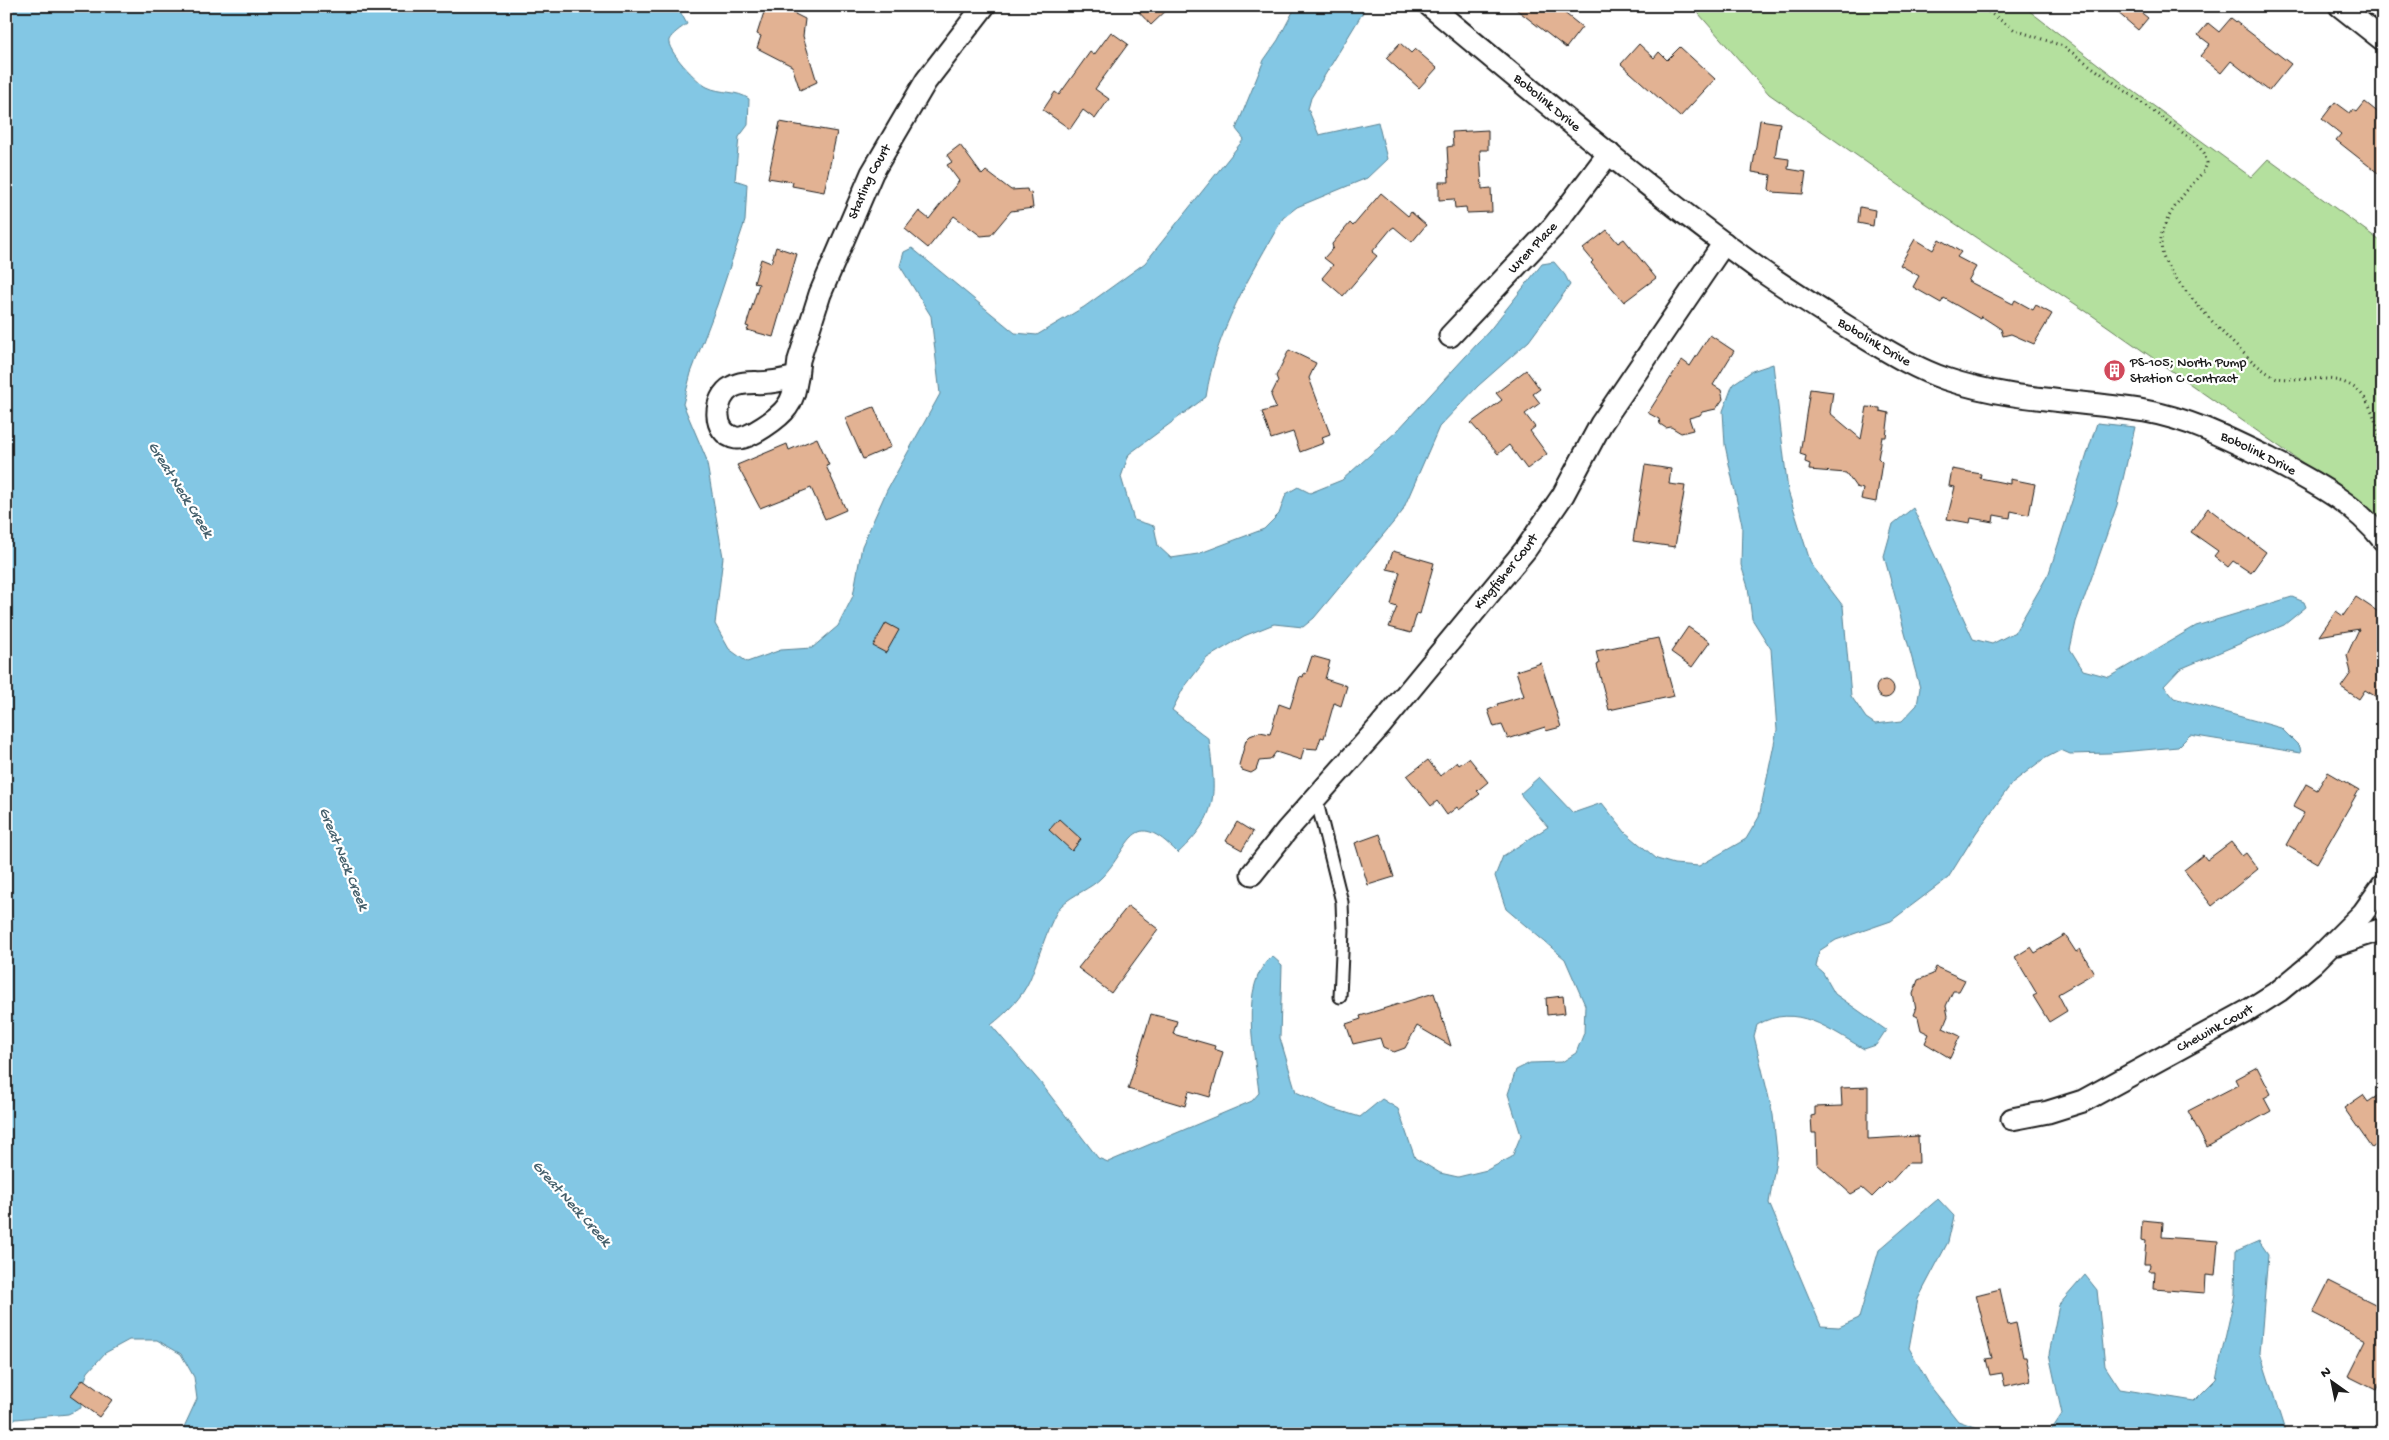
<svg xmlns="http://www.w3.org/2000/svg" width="2389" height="1440" viewBox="0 0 2389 1440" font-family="'Gochi Hand',sans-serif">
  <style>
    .green { fill: #b4e09e; stroke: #687e5d }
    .water { fill: #83c7e4; stroke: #5a8394 }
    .building { fill: #e2b293; stroke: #1c1c1c }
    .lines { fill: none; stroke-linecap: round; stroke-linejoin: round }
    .service-casing { stroke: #1c1c1c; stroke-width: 15 }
    .minor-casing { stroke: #1c1c1c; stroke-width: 25 }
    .path { stroke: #1c1c1c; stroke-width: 3; stroke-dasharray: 1 4; stroke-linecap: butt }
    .service { stroke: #fff; stroke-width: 11 }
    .minor { stroke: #fff; stroke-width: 21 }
    .labels { text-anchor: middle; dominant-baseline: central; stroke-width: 4.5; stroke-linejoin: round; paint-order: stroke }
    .street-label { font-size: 14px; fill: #1c1c1c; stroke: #fff }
    .poi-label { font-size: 14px; fill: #1c1c1c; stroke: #fff; text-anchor: start }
    .water-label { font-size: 15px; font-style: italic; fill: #45606c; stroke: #fff }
  </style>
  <rect width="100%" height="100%" fill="#fff"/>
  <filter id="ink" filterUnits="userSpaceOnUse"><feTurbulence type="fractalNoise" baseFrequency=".02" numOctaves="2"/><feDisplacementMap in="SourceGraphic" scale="10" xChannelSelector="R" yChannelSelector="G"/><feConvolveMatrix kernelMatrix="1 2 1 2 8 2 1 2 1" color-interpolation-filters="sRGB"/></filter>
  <g filter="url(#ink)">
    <path class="green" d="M1692,6H2023L2125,85L2251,177L2268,159L2383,243V523L2350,496L2093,316L1923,202L1769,94Z"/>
    <g class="water">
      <path d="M6,6H677L687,24C681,28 672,34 669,40C666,50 698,83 707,87C721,94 737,90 749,99L748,125L739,137L735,180L747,184L745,221L717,305L691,373L683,404L706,458L723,557L715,624L729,649L747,662L781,650L812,648L838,626L853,596L862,546L887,490L940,394L931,316L900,266L904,252L912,248L1015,333L1037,335L1084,307L1145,263L1244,139L1236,129L1264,60L1278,40L1296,6H1365L1362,14L1311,98L1308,109L1319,135L1378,122L1387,159L1367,178L1297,207L1283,218C1250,276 1216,330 1206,397L1129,454L1121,477L1134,520L1154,526L1158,546L1171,558L1198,554L1264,529L1279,514L1286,494L1298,487L1310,493L1342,480L1397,431L1489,331L1542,264L1554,262L1565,275L1570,285L1529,341L1478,386L1439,427L1402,512L1314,618L1303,627L1274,624L1244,636L1207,658L1183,689L1172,710L1209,739C1215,793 1221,813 1178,853C1131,805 1132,846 1102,877C1091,889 1073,894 1061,906C1050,918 1037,963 1030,979C1022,998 1006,1013 991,1025L1040,1082L1098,1158L1108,1162L1252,1101L1259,1093C1255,1054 1238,985 1272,956L1282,965L1280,1038L1296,1092L1331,1108L1360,1117L1382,1099L1398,1109L1415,1158L1440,1173L1458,1177L1487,1170L1512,1157L1521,1135L1508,1094L1516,1070L1530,1063L1562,1062L1576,1053L1584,1033L1585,1005L1565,959L1506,909L1495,876L1503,856L1548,827L1520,794L1539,777L1573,813L1602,803L1625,832L1657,859L1674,864L1699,866L1746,839L1759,817L1777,730L1771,649L1752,619L1748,587L1741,565L1742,525L1725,445L1723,411L1733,384L1752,371L1773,364L1788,491L1811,564L1843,606L1851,696L1866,718L1875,724L1902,721L1917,705L1920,688L1884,556L1893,524L1913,508L1973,639L1992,644L2015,632L2049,573L2097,423L2135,427L2117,505L2076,622L2070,649L2083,670L2109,677L2196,626L2292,597L2304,602L2306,607L2284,625L2180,669L2164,686L2174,698L2281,728L2300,747L2301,753L2190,735L2178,747L2109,753L2070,754L2061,750L2042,760L2012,783L1976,833L1948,878L1891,921L1836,940L1819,951L1816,967L1823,973L1835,994L1886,1030L1876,1045L1864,1049C1829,1029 1796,1002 1757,1025L1754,1036L1773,1115L1777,1153L1769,1203L1821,1326L1839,1327L1859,1318L1879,1250L1938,1199L1954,1216L1948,1242L1918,1299L1909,1348L1930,1386L1958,1421L1995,1434H189L184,1427L197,1399L194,1377L181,1354L157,1340H129L105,1353L88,1372L80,1392L81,1408L68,1414L6,1420Z"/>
      <path d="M2259,1241L2268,1254L2260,1353L2286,1434H2045L2050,1432L2062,1414L2049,1354L2059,1305L2085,1275L2097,1290L2105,1366L2120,1389L2194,1401L2216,1379L2235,1294L2236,1251Z"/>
    </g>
    <g class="building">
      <path d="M766,6H787L796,9L795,14L805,19L803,36L817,82L800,90L792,66L757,48L761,36L757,34Z"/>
      <path d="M1133,6H1171L1151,25Z"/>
      <path d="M1512,6H1551L1560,13L1562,11L1582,27L1566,48Z"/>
      <path d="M2110,6H2133L2148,18L2138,30Z"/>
      <path d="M2231,18L2291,64L2269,91L2231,61L2221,73L2200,56L2210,44L2198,35L2208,23L2219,32Z"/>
      <path d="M1111,32L1128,44L1095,89L1109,99L1095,119L1083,110L1070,129L1043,110L1055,92L1059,95L1090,52L1094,55Z"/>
      <path d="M1400,43L1411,53L1415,49L1437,68L1419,88L1386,58Z"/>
      <path d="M1639,44L1654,58L1659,52L1667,60L1680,47L1715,79L1680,117L1621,64Z"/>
      <path d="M2335,102L2350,113L2353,109L2357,112L2365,102L2380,114L2376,120L2383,125V177L2336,140L2341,134L2322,119Z"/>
      <path d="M1760,120L1780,123L1775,157L1789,159L1788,169L1806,172L1803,194L1772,192L1769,189L1771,175L1752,172Z"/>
      <path d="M780,122L837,132L824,192L792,186L793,182L768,178Z"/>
      <path d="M1488,130V150H1480L1482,189L1491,188L1492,212L1467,213L1466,207L1455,208L1454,199L1439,200V182H1449L1447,147L1453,146L1452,132Z"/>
      <path d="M960,145L982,175L986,171L1011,190L1027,189L1028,193L1031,192L1033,208L1011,211L991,235L981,236L954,216L928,248L905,229L919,211L929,219L959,181L947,165L952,162L947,155Z"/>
      <path d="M1381,193L1408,216L1411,212L1426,225L1412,242L1394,227L1391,229L1372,252L1377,256L1343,296L1322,278L1333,265L1324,258L1333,248L1332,244L1350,223L1353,226Z"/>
      <path d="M1860,207L1875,210L1873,226L1858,223Z"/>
      <path d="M1607,230L1618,243L1624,239L1656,278L1624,302L1591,263L1593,261L1583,249Z"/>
      <path d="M1915,239L1933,250L1939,239L1961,252L1957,257L1976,267L1968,281L2013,304L2015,300L2033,310L2036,305L2052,314L2034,344L2011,334L2003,336L2001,329L1981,316L1980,319L1944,298L1941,303L1913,287L1919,276L1900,265Z"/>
      <path d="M776,247L797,254L773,337L747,330L749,327L746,326L759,284L754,283L761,259L771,263Z"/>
      <path d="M1710,335L1734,351L1713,385L1721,390L1723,399L1716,409L1702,412L1700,415L1689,418L1693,430L1681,433L1671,427L1666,428L1660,424L1659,419L1648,413L1682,360L1690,366Z"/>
      <path d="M1289,350L1316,363L1309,378L1330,434L1322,437L1324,443L1300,452L1293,432L1271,439L1262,412L1276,408L1271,395L1278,381L1276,376Z"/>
      <path d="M1526,370L1540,389L1533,394L1540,403L1525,414L1535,427L1530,431L1547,454L1527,469L1509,445L1498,454L1471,423L1502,400L1496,393Z"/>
      <path d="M1810,389L1833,392L1830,413L1861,439L1867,407L1880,408V411L1889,413L1886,437H1882L1878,458L1882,462L1876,502L1861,499L1863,489L1856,487L1846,473L1809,470L1810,464L1805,462L1806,456L1800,454Z"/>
      <path d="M874,407L891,447L863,459L845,418Z"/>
      <path d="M817,438L829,465L826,466L846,510L825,519L811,488L760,508L737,465L787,444L789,450Z"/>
      <path d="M1645,465L1671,469L1669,484L1685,486L1675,547L1633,541Z"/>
      <path d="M1952,469L1981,474L1980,478L2010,484V479L2035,484L2029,515L2011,511L2010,518L1994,515L1993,522L1971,518L1970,523L1947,519L1955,487L1949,486Z"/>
      <path d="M2208,508L2266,552L2251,573L2233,561L2228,567L2214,556L2218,551L2191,532Z"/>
      <path d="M1393,551L1434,563L1420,614L1417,613L1411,633L1389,627L1397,607L1391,605L1400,572L1387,569Z"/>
      <path d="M2356,597L2383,615V631L2376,641L2383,664V701L2365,690L2359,699L2341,687L2351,673L2347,655L2359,629L2319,636L2336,611L2343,616Z"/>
      <path d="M886,623L899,630L886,653L873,646Z"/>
      <path d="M1688,627L1710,642L1692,667L1671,652Z"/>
      <path d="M1658,638L1674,696L1609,710L1597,665L1599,664L1596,651Z"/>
      <path d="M1312,656L1330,661L1325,679L1347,686L1341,706L1334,703L1324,738L1321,737L1317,749L1304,748L1301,760L1276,752L1270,760L1259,761L1256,770L1251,773L1242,770L1239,765L1246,740L1250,736L1260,732L1270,734L1279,704L1290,708L1300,676L1303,677L1304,673L1306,674Z"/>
      <path d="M1541,663L1561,727L1546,731L1545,727L1508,739L1502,725L1494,727L1488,710L1498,706L1497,704L1524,696L1516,671Z"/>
      <circle cx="1885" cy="689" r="9"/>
      <path d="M1469,758L1488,782L1477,791L1480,794L1459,810L1457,807L1447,815L1437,801L1431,806L1407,776L1428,760L1440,776L1457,762L1459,765Z"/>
      <path d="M2328,772L2359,790L2317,863L2286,845L2304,813L2293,807L2306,784L2317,790Z"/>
      <path d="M1059,819L1081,839L1072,851L1049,830Z"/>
      <path d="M1237,822L1253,832L1242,850L1226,841Z"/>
      <path d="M1380,834L1394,877L1368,885L1355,843Z"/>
      <path d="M2231,842L2242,856L2246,853L2258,869L2212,906L2184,870L2203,855L2207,860Z"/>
      <path d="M1128,906L1158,929L1111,993L1078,968Z"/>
      <path d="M2065,935L2076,952L2080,949L2094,973L2058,994L2067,1011L2049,1022L2033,996L2037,994L2015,957L2031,947L2035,953Z"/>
      <path d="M1936,967L1965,980L1959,991H1953L1946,1006L1948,1016L1943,1028L1960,1036L1950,1058L1925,1043L1929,1034L1921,1030L1918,1017L1914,1015L1916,1010L1913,994L1918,980L1933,974Z"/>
      <path d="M1434,993L1451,1046L1417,1026L1405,1048L1394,1052L1383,1047L1380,1038L1353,1044L1346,1024L1361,1019L1360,1016Z"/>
      <path d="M1563,996L1565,1013L1547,1015L1546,998Z"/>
      <path d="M1151,1014L1177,1021L1173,1034L1215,1046L1214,1049L1223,1052L1210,1097L1189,1091L1185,1106L1128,1089Z"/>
      <path d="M2257,1067L2271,1094L2264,1098L2271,1111L2207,1147L2188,1111L2238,1085L2235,1079Z"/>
      <path d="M1868,1087V1139L1918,1136L1919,1163H1908L1889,1184L1887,1182L1872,1197L1862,1188L1851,1194L1817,1164L1816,1133H1812L1811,1116L1815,1115V1107L1842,1106L1841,1088Z"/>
      <path d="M2383,1092V1140L2372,1148L2344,1108L2363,1095L2368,1102Z"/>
      <path d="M2142,1220L2163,1222L2162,1237L2218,1241L2215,1276L2206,1275L2205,1293L2154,1289L2155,1271H2149L2150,1264H2144L2146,1241L2141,1240Z"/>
      <path d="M2329,1281L2383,1308V1377L2376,1390L2348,1376L2366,1340L2313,1313Z"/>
      <path d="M2000,1289L2008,1325L2016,1323L2023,1357H2026L2031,1380L2005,1386L2002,1373L1990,1375L1986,1359L1992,1358L1976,1295Z"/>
      <path d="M83,1379L112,1400L99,1417L70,1396Z"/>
    </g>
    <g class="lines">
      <defs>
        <path id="service" d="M1316,798L1342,902L1343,931L1340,997"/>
        <g id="minor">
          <path id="s1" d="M1430,6C1539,97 1648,189 1763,272C1794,293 1825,313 1857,333C1886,350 1914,368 1946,379C2011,401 2078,400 2145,411C2190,419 2229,439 2270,459C2311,481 2354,502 2383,540"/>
          <path d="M2340,6L2383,40"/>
          <path id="s2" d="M1450,336L1553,227L1609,153"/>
          <path id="s3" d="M797,377L799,360L820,294L872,173L926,81L984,6"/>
          <path d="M797,377C795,387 794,398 787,407C780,417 749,440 736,438C712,434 713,397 732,387C744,380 757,384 770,382C779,381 788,379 797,377Z"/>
          <path id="s4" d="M1252,874L1287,830L1380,726L1526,549L1563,495L1601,424L1724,243"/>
          <path d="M2337,944L2383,929"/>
          <path id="s5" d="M2012,1119L2048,1112L2083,1101L2246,1012L2279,991L2313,963L2363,913L2383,885"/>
        </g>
      </defs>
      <use href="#service" class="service-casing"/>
      <use href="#minor" class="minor-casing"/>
      <path class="path" d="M1980,6L2015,30L2063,46L2193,140L2204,153L2207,163L2204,171C2189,187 2162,218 2161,240C2161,246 2162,254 2164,259C2172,281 2256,374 2278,378C2302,382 2334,372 2356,389C2374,403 2377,429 2383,450"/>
      <use href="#service" class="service"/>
      <use href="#minor" class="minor"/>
    </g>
  </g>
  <defs>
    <symbol id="building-disc" viewBox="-11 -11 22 22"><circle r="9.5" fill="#d1495b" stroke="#fff"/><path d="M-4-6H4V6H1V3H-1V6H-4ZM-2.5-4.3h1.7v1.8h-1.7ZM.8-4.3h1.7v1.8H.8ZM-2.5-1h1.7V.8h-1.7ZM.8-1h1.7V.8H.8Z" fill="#fff"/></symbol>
  </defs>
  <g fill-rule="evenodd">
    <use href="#building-disc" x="2102" y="358" width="25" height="25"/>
  </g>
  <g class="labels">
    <g class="street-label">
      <text stroke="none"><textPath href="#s1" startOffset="152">Bobolink Drive</textPath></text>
      <text stroke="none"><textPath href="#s3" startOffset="209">Starling Court</textPath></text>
      <text stroke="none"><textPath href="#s2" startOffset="121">Wren Place</textPath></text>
      <text stroke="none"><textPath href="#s1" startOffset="558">Bobolink Drive</textPath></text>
      <text stroke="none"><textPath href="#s1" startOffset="962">Bobolink Drive</textPath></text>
      <text stroke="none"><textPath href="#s4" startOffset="395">Kingfisher Court</textPath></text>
      <text stroke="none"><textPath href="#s5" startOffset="224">Chewink Court</textPath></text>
    </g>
    <g class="poi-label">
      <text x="2130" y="363">PS-105; North Pump<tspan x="2130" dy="16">Station C Contract</tspan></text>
    </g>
    <g class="water-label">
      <text transform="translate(180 490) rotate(58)">Great Neck Creek</text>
      <text transform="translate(343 859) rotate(68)">Great Neck Creek</text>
      <text transform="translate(571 1204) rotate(48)">Great Neck Creek</text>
    </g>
  </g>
  <rect width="2389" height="1440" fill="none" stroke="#fff" stroke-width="25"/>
  <rect x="12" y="12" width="2364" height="1415" fill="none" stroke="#1c1c1c" stroke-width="2" filter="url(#ink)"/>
  <g transform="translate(2332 1382) rotate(327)" stroke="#ffffff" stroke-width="4" paint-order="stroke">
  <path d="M0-4L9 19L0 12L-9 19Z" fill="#1c1c1c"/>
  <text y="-8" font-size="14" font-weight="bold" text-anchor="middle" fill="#1c1c1c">N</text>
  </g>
</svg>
